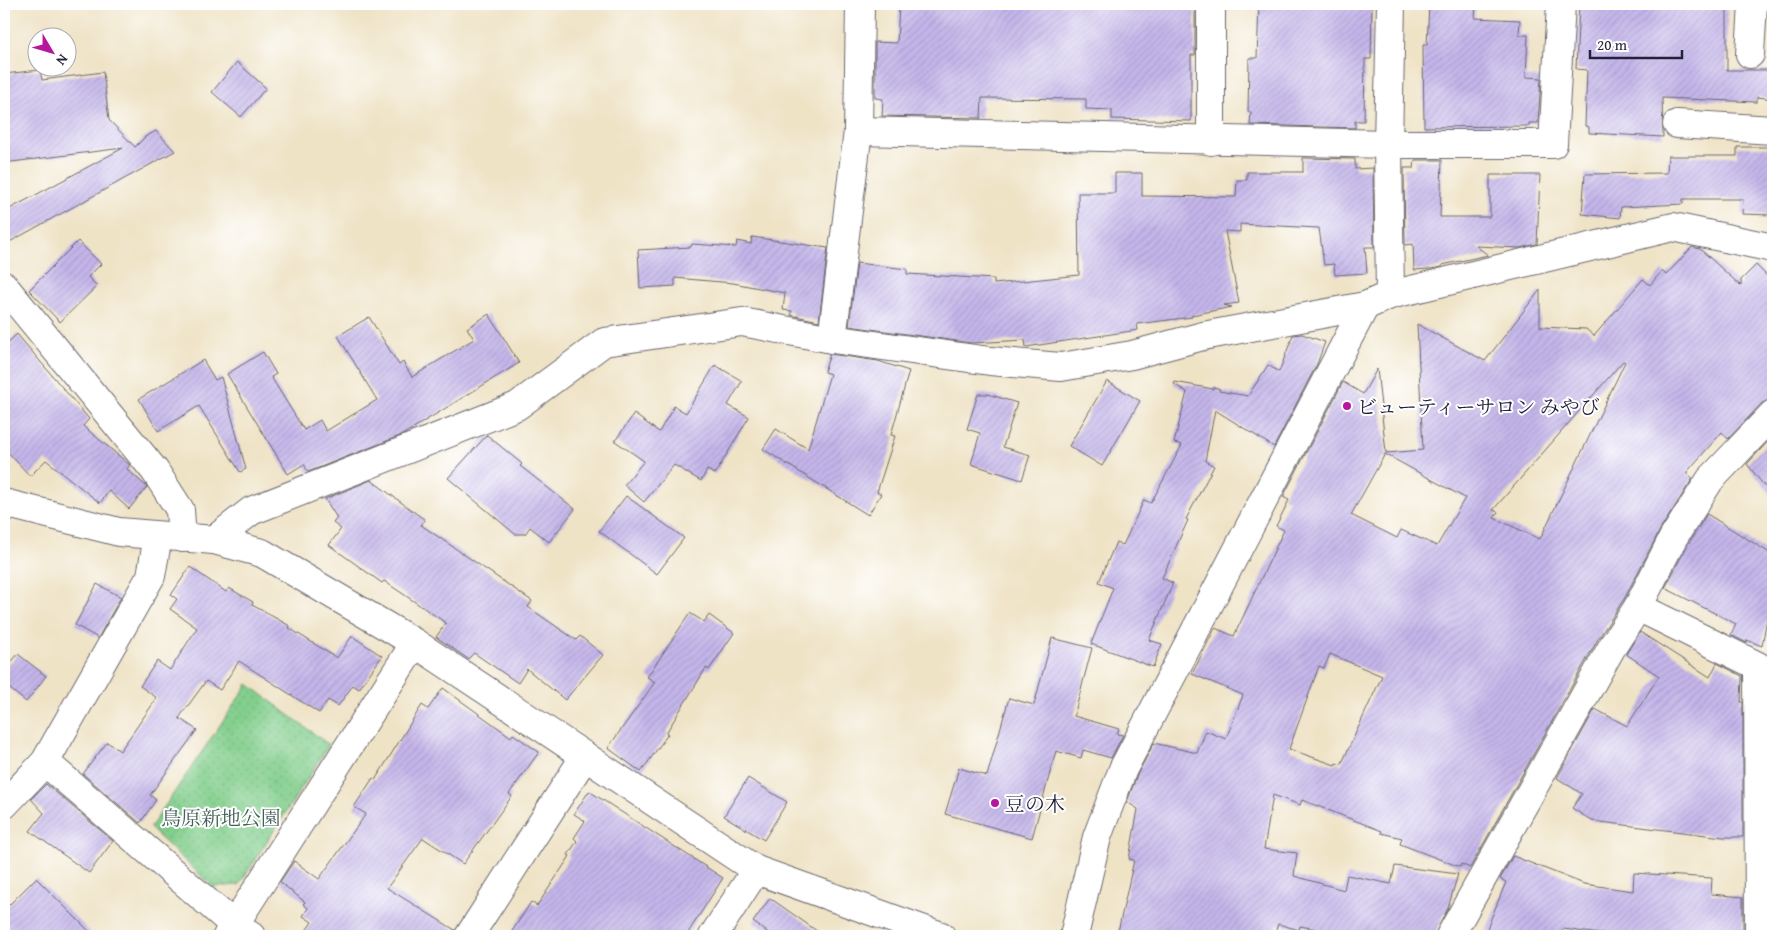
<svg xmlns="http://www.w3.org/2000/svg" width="1777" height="940" viewBox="0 0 1777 940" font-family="'Gentium Book Plus','Noto Serif JP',serif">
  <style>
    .park { fill: url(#park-dots); stroke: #527864 }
    .building { fill: url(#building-hatch); fill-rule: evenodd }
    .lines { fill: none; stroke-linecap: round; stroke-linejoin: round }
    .minor-casing { stroke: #6a666c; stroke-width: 30 }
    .minor { stroke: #fff; stroke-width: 28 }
    .poi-dot { fill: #b5179e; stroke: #fff; stroke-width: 2 }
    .labels { text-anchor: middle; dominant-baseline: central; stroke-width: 4; stroke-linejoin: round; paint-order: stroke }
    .poi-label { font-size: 20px; fill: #22223b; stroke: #fff; text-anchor: start }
    .park-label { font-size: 20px; fill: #445f58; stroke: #fff }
  </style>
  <defs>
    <pattern id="park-dots" width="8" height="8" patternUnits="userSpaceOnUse" patternTransform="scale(1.25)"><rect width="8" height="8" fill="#83cf8d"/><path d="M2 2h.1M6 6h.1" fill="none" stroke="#71b17b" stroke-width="1.8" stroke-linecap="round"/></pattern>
    <pattern id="building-hatch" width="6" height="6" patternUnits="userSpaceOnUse" patternTransform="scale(1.25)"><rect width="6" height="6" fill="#c4b6ea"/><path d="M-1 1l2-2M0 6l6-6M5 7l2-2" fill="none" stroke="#a89cca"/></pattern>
  </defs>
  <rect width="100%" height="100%" fill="#fff"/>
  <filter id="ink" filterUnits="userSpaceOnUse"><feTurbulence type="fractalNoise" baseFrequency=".02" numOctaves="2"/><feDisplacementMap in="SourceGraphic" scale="10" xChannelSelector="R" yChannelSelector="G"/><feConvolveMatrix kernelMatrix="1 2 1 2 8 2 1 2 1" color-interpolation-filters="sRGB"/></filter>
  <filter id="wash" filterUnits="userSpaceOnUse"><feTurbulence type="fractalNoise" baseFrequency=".0096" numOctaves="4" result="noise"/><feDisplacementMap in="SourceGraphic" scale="20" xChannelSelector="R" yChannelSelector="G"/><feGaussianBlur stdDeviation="1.12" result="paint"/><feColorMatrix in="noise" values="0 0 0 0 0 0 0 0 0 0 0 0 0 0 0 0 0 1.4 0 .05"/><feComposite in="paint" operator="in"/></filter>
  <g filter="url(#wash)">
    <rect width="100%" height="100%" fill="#efe3c6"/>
    <path class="park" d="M248,684L329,745L239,885L213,887L150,828Z"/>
    <g id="blocks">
      <g class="building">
        <path d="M899,4H1195V55H1191V121L1112,119V110L1086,109V99L982,98L981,118L882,116L883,99L875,98V42L897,43Z"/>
        <path d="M1259,4H1372L1371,59H1365L1364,121H1355V128L1250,125L1251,112H1248L1249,58H1257Z"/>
        <path d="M1429,4H1476L1475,18L1520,20L1519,35H1528L1526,77L1541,78L1538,123H1529V126L1424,127L1423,45H1427Z"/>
        <path d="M1579,4H1727V70H1773V99L1757,97V102L1662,98L1663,137L1589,133V127L1585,126L1587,70L1576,69Z"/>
        <path d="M237,62L266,88L241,117L212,92Z"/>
        <path d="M40,70L42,80L103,72L109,120L135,147L145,137L156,131L175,151L4,245V212L123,148L4,163V74Z"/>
        <path d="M1737,147H1773V215L1742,214L1743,199H1683V204L1621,207L1620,218L1582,214L1585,174L1667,173L1668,156H1737Z"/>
        <path d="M1303,158L1355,159V169L1373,168L1374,247H1365L1367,273L1335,275L1334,264L1324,265L1319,228L1240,224V232L1225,231L1239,303L1224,305L1232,307L1192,315V317L1137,324L1138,330L1026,347L1025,340L971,343L849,326L857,263L907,269V274L994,279V284L1079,275L1078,193H1115V173H1142V196L1236,197L1237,180H1247V172H1303Z"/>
        <path d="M1415,160H1442L1440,217H1490V175H1540L1537,244L1520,248L1476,246L1488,255L1442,265V267L1431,269L1414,270L1413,244L1405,245L1404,168H1414Z"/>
        <path d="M752,237L828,248L819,321L791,315L792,311L783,310L785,293L733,283L675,278V286L640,288L638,250L691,247L692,244L736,247L737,241L751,244Z"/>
        <path d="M78,241L101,264L88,277L97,286L60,322L29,290Z"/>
        <path d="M1692,247L1700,249L1741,286V280L1756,265L1773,282V399L1762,403L1728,439L1722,432L1686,473L1693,478L1660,530L1624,599L1598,639L1470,868L1461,864L1460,867L1400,844L1402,838L1381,833L1382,831L1302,800L1300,805L1273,795L1264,849L1297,853L1294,876L1344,890L1347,875L1391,884L1395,866L1458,874L1448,908L1434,936H1354L1300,926L1299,930L1278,924L1274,936H1117L1134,860L1129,859L1138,809L1127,802L1137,775L1154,743L1197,753L1206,731L1226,739L1243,695L1192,674L1215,628L1234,636L1284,530L1276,526L1289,500L1283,497L1343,382L1363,394L1377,369L1386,453L1423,450L1417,324L1485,361L1540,290V327L1586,329L1594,336L1643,279L1650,285L1662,271L1666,275ZM1623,361L1625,362L1540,539L1494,518L1498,512L1493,510ZM1385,454L1465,498L1437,546L1401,530L1397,538L1351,515ZM1330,654L1382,676L1341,765L1336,763L1335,765L1289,749L1319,666L1324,668Z"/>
        <path d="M489,314L519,363L402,435L308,472L304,464L288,474L227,374L263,352L276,374L271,377L304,430L320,420L326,431L377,400L338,336L369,317L399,365L403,362L412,377L474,339L467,328Z"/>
        <path d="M17,334L89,419L83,426L130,465L127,469L147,487L129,509L109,491L100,503L46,460L30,476L4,448V346Z"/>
        <path d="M1302,334L1325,342L1317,364L1274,447L1215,410L1205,461L1214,466L1186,519L1188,520L1162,578L1173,583L1149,640L1162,644L1153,667L1091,644L1113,588L1099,582L1116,542L1123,545L1144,500L1151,503L1182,445L1174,443L1187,392L1174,384L1175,382L1213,389L1214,387L1220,389L1219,391L1248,396L1268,365L1279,372L1293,335Z"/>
        <path d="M830,354L878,361L909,371L891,435L895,436L877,492L881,494L868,515L763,449L776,429L808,449L830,374L824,372Z"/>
        <path d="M203,360L215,380L221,377L246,469L240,472L199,406L158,431L139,399Z"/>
        <path d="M715,365L742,381L728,405L749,417L715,474L707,470L701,481L674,465L644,502L624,485L644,461L615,441L634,414L659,432L674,406L686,413Z"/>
        <path d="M1107,381L1140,401L1102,466L1069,446Z"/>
        <path d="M978,394H988L1017,403L1003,447L1030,455L1022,480L971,464L980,433L967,429Z"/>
        <path d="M487,435L522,464L520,466L575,509L549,542L530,527L525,534H515L448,478Z"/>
        <path d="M1773,436V497L1747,464Z"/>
        <path d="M371,480L425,520L421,525L532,601L528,607L576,640L580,636L603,655L565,700L527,669L518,683L474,653L468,659L436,637L446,623L384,581L382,583L329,545L341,529L333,523L337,518L325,499Z"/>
        <path d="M626,496L684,538L657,574L599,531Z"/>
        <path d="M1707,514L1773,555V585L1762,646L1747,640V643L1731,635L1736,624L1665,588L1687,546Z"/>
        <path d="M190,567L226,592L229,588L253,602L252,605L290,626L289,628L337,658L352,636L382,656L359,689L353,685L338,706L328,700L319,713L239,661L220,690L206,681L179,718L197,730L150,795L156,800L140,823L83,774L107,742L120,751L157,698L140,686L157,661L170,670L197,628L170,609L177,599L171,595Z"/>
        <path d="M97,584L121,597L98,638L75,625Z"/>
        <path d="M690,613L704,622L709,615L734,633L709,670L706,668L666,733L668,734L641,772L608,748L655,682L647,677Z"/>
        <path d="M1640,632L1710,677L1717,663L1742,676L1741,702H1743V837H1723L1592,821L1572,808L1582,794L1557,778L1595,709L1627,726L1659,676L1626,654Z"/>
        <path d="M1052,638L1092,648L1074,716L1119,729L1117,734L1123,735L1111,758L1083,750L1081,758L1056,751L1032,838L945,814L959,768L987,776L1009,698L1034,705Z"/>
        <path d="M18,654L46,676L26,702L4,684V671Z"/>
        <path d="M443,688L511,737L513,734L539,752L509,794L512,796L463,864L423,838L387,888L455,930L454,936H302L312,922L303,916L308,908L303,904L305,902L280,882L294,861L319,879L366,814L354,807L373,778L375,780L422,705L428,709Z"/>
        <path d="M748,778L787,802L764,840L724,816Z"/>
        <path d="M46,784L113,841L89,873L30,831L44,813L31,799Z"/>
        <path d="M589,791L723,878L686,936H509L531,902L537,906L570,856L568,855L577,841L574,838L585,821L574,814Z"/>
        <path d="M1513,856L1584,884L1633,891L1634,873L1712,878L1711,894L1743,897V936L1621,934V936H1615L1563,929L1561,936H1484L1506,882L1500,879Z"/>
        <path d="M36,878L94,936H4V910Z"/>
        <path d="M770,898L824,936H773L753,922Z"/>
      </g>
    </g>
  </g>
  <g filter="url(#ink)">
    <use href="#blocks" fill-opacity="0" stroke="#6a666c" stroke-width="1"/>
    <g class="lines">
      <defs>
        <g id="minor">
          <path d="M1211,4V141"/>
          <path d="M1750,54L1753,4"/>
          <path d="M1677,124L1773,130"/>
          <path d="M858,131L1388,144H1553L1561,4"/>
          <path d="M4,286L155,471L180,510L182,538"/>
          <path d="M1390,295L1388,144L1391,4"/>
          <path d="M832,339L858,131L860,4"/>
          <path d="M4,503L119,532L214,540L262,553L415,643L756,870L941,936"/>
          <path d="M214,540L251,511L517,406L604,342L742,322L832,339L990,361L1061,367L1132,355L1203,336L1365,306L1390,295L1673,227L1773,248"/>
          <path d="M1638,607L1758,666L1759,936"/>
          <path d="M45,762L234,925L251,936"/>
          <path d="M4,805L45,762L151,576L158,536"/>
          <path d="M227,936L415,643"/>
          <path d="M469,936L585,756"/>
          <path d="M713,936L756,870"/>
          <path d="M1074,936L1097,837L1123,769L1365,306"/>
          <path d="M1450,936L1612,647L1638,607L1673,538L1710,480L1773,414"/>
        </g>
      </defs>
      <use href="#minor" class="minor-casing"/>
      <use href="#minor" class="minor"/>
    </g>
  </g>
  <g class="poi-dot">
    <circle cx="1347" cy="406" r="5"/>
    <circle cx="995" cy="803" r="5"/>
  </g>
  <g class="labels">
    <g class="poi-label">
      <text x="1357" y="406">ビューティーサロン みやび</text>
      <text x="1005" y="803">豆の木</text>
    </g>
    <g class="park-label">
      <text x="221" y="817">鳥原新地公園</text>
    </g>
  </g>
  <rect width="1777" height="940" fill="none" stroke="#fff" stroke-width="20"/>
  <g transform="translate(52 52) rotate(128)"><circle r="24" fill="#ffffff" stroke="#a7a7b1"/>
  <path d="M0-4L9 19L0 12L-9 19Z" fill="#b5179e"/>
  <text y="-8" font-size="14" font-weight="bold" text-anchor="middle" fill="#22223b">N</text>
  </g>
  <path d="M1590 50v8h92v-8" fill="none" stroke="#22223b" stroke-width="2.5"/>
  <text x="1597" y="50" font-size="15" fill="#22223b" stroke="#ffffff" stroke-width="4" paint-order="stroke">20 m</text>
</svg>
